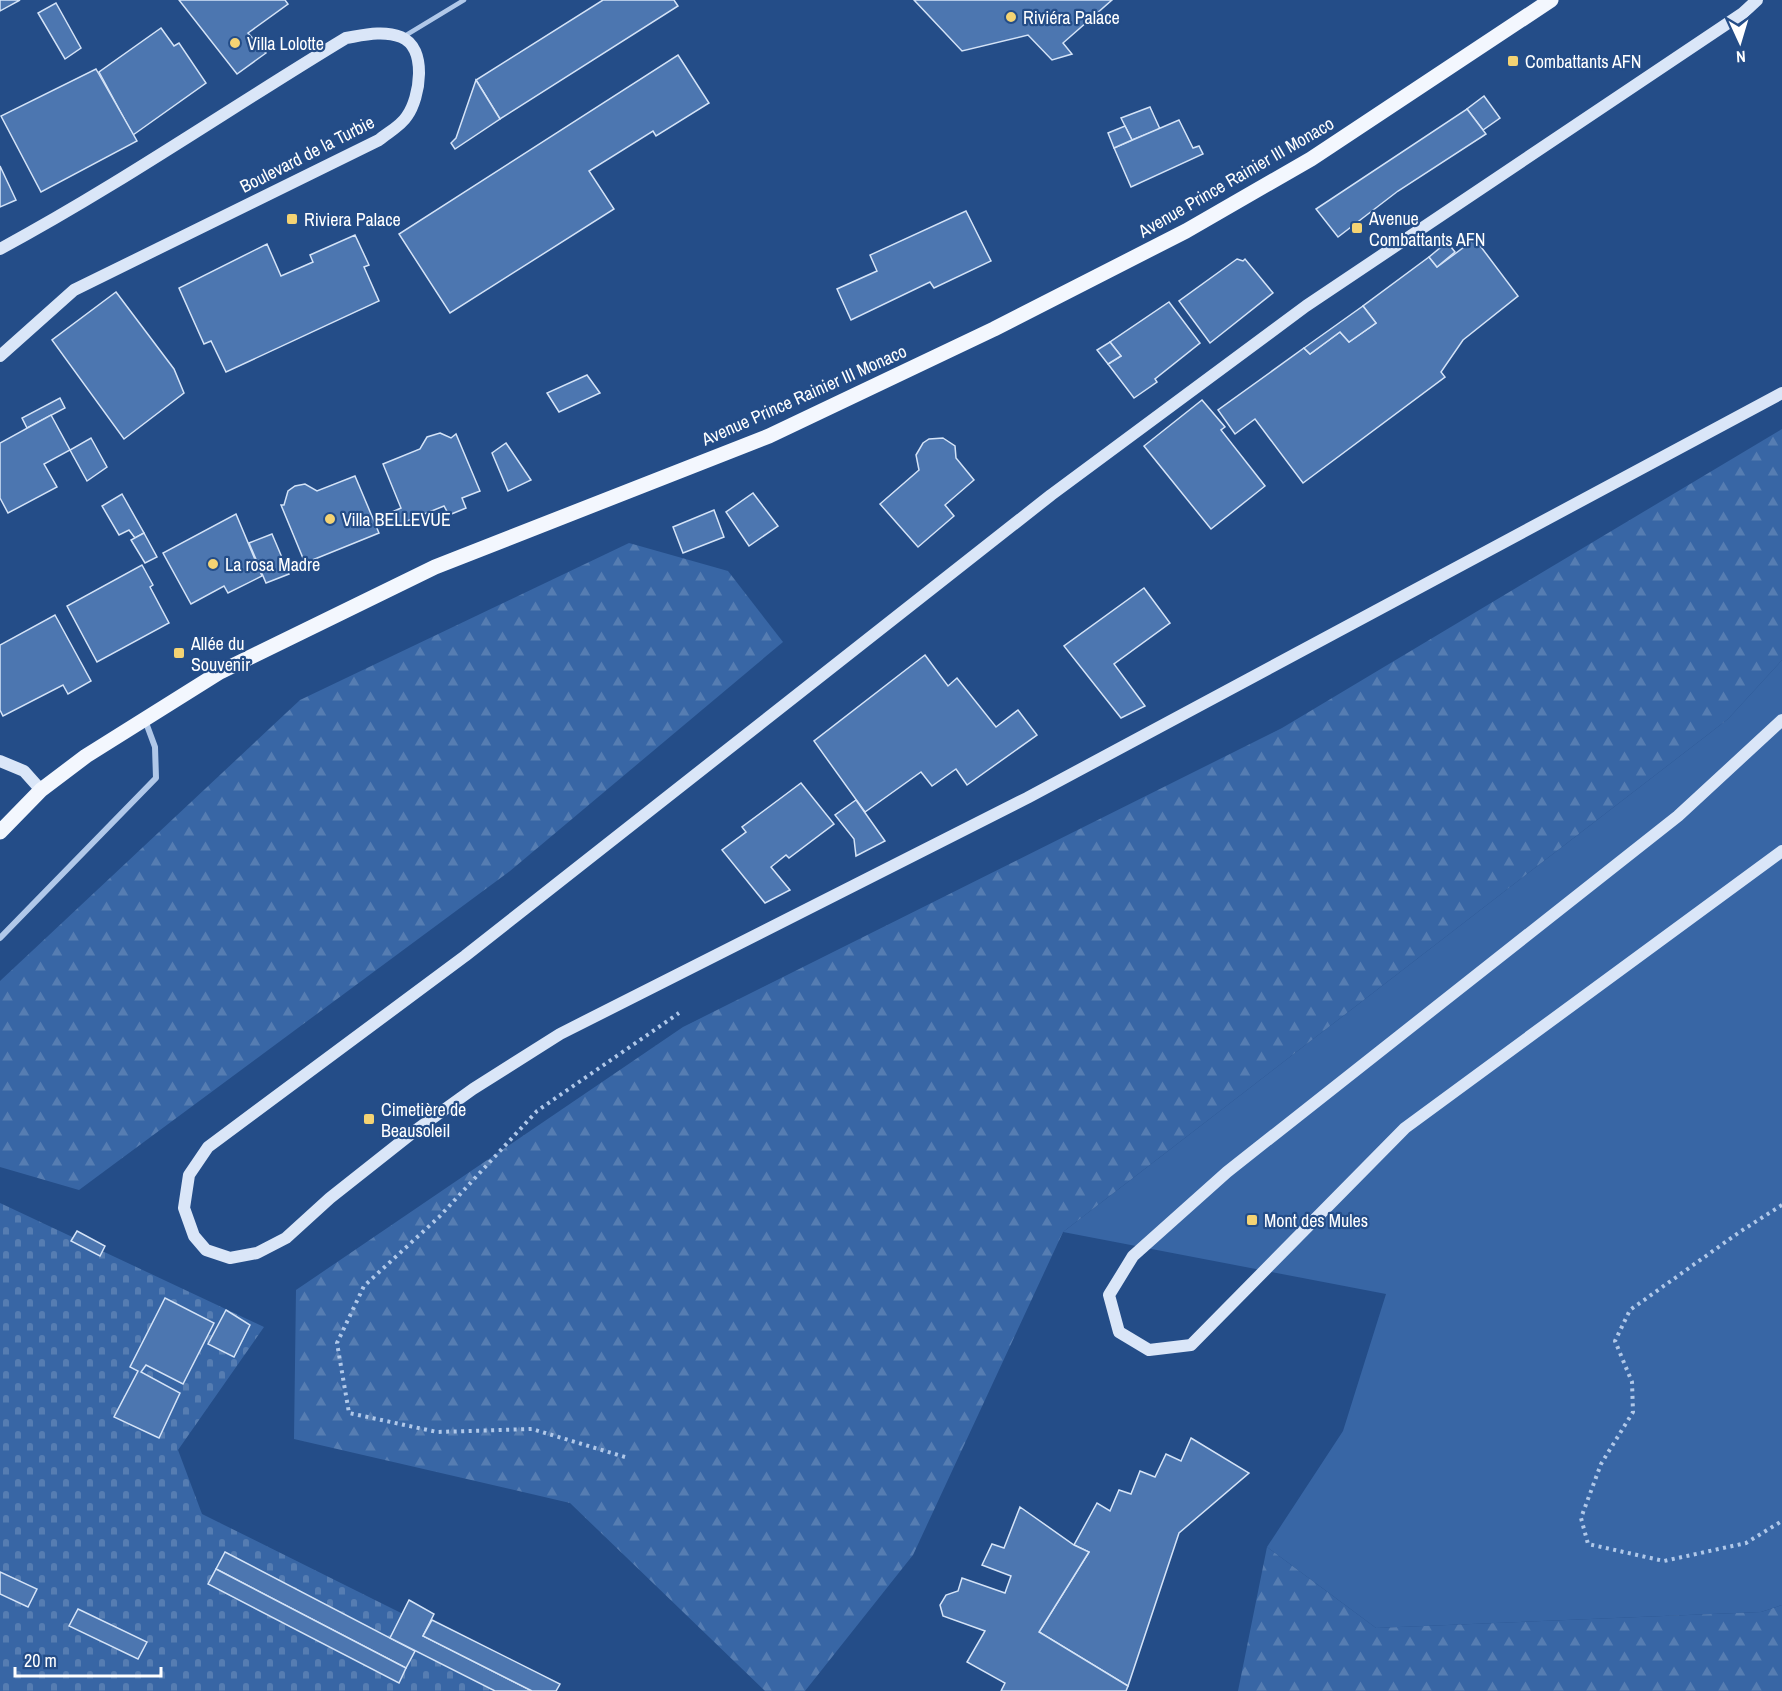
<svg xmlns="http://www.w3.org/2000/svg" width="1782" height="1691" viewBox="0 0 1782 1691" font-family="'Archivo Narrow',sans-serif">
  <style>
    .green { fill: #3866a5 }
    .forest { fill: url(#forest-firs) }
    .cemetery { fill: url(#cemetery-stones) }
    .building { fill: #4c76b0; stroke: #d4e3f7; stroke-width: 1.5 }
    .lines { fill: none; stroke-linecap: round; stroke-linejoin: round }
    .path { stroke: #b0c8e9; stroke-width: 4; stroke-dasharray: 3 4.5; stroke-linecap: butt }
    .lane { stroke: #b0c8e9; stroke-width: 4.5 }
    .street { stroke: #b0c8e9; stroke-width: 6 }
    .secondary { stroke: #dae6f8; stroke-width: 12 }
    .primary { stroke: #f3f7fe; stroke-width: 15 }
    .poi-dot { fill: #f4d373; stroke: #244d88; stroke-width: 2 }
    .labels { text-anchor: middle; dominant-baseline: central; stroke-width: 4.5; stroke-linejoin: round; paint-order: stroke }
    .poi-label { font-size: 18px; fill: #fff; stroke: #244d88; text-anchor: start }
    .street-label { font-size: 18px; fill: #fff; stroke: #244d88 }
  </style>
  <defs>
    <pattern id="forest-firs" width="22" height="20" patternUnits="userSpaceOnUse" patternTransform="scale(1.5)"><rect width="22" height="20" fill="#3866a5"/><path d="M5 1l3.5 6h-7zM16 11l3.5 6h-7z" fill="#567db2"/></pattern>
    <pattern id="cemetery-stones" width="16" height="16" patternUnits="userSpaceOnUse" patternTransform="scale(1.5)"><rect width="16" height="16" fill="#3866a5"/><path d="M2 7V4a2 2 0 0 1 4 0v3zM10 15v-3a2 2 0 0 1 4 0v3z" fill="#567db2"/></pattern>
  </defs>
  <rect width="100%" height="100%" fill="#244d88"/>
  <path class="green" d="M1782,660V1605L1761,1612L1376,1628L1267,1547L1343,1431L1386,1294L1063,1232L1728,719Z"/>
  <g class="forest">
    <path d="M1782,429V660L1728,719L1063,1232L913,1555L805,1691H765L570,1503L294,1439L296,1290L683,1027L1282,728Z"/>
    <path d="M629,543L728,571L783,642L510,871L79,1190L0,1167V981L300,700Z"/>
    <path d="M1267,1547L1376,1628L1761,1612L1782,1605V1691H1238Z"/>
  </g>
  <path class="cemetery" d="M0,1203L264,1327L178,1450L202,1514L558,1691H0Z"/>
  <g class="building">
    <path d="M0,0H20L0,11Z"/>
    <path d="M179,0H285L288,4L248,33L266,53L237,74Z"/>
    <path d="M603,0H674L678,6L500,119L476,80Z"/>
    <path d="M914,0H1112L1063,43L1072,54L1052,60L1028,35L962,51Z"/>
    <path d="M56,3L81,48L65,59L38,13Z"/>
    <path d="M161,28L174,46L179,43L206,83L133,135L99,72Z"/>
    <path d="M678,55L709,103L656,136L653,131L589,171L614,209L450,313L399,234Z"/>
    <path d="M96,69L137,141L41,192L1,116Z"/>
    <path d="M476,80L500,119L455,149L451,143L456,138Z"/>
    <path d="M1484,96L1500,118L1483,130L1467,109Z"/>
    <path d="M1150,107L1160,129L1132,140L1121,118Z"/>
    <path d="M1467,109L1486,134L1398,191L1338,237L1316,209Z"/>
    <path d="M1179,120L1193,148L1199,146L1203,154L1131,187L1114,148Z"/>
    <path d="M1125,126L1132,140L1114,148L1108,133Z"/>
    <path d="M0,166L16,200L0,207Z"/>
    <path d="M966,211L991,261L934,288L930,282L851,320L837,289L877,271L870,255Z"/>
    <path d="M355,235L369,265L364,267L379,301L226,372L211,341L204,344L179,288L267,244L281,276L313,262L310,255Z"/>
    <path d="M1475,239L1518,296L1463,340L1441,372L1445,377L1303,483L1255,419L1235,434L1218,410L1304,348L1310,354L1340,332L1349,342L1376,323L1363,306L1429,257L1437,267Z"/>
    <path d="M1447,242L1455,252L1437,267L1429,257Z"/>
    <path d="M1237,259L1243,261L1245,259L1273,293L1210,343L1179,301Z"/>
    <path d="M116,292L174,369L184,393L124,439L52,340Z"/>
    <path d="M1169,302L1200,343L1155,379L1157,382L1134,398L1108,364L1121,356L1110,342Z"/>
    <path d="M1363,306L1376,323L1349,342L1340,332L1310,354L1304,348Z"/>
    <path d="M1110,342L1121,356L1108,364L1097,350Z"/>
    <path d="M587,375L600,393L559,412L547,393Z"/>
    <path d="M60,398L65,408L27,428L22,418Z"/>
    <path d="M1202,400L1225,427L1221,430L1265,486L1211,529L1144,446Z"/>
    <path d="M51,415L70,450L44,464L57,487L8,513L0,498V443Z"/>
    <path d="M440,433L451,438L456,434L480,491L462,498L466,508L449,515L444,506L397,525L392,512L401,508L383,464L420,449L427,437Z"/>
    <path d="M91,438L107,467L87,481L70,450Z"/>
    <path d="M943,438L955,446L956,458L974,480L945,505L954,516L918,547L880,504L919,470L916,455L923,443L929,439Z"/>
    <path d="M506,443L531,480L508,491L492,453Z"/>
    <path d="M355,476L379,533L305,563L281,505H284L288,491L295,486L305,484L317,491Z"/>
    <path d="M753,493L778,526L749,546L726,512Z"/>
    <path d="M122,494L144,533L135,538L129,530L119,535L102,506Z"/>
    <path d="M714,510L724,537L683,553L673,527Z"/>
    <path d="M236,514L262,576L228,593L224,586L191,604L163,553Z"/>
    <path d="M144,533L157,557L145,563L131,540Z"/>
    <path d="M272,534L289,574L266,583L249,543Z"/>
    <path d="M142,565L153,585L150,587L169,623L97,662L67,606Z"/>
    <path d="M1144,588L1170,623L1114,664L1145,706L1121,718L1064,646Z"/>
    <path d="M55,615L91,681L68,694L63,685L3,716L0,710V645Z"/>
    <path d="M925,655L948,686L957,678L996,727L1018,710L1037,735L967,785L956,769L932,786L921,772L865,812L814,741Z"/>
    <path d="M801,783L834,824L789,858L786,855L771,867L790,890L765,903L722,850L746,832L742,827Z"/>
    <path d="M856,800L885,841L856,856L854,839L835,815Z"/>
    <path d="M77,1231L105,1246L100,1256L71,1241Z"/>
    <path d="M165,1298L214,1323L183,1384L146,1365L141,1372L180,1393L159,1438L114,1417L138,1371L130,1367Z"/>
    <path d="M226,1310L250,1325L234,1357L208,1344Z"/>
    <path d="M1191,1438L1249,1473L1179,1533L1128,1686L1039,1632L1089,1552L1074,1545L1097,1503L1110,1511L1119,1490L1131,1494L1140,1471L1155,1477L1166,1454L1181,1461Z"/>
    <path d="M1020,1507L1074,1545L1089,1552L1039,1632L1128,1686L1126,1691H1001L1005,1683L967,1662L985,1631L943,1616L940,1605L946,1595L958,1591L962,1578L1005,1593L1011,1576L982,1565L992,1544L1004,1548Z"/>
    <path d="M225,1552L415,1651L406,1668L216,1569Z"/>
    <path d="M216,1569L406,1668L399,1683L208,1584Z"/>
    <path d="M0,1572L37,1589L28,1607L0,1594Z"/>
    <path d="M409,1600L434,1614L423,1636L532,1691H495L390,1638Z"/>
    <path d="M78,1609L147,1642L138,1659L69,1626Z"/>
    <path d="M432,1620L560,1684L556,1691H532L423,1636Z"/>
  </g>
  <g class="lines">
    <g class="path">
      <path d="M1782,1205L1741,1231L1630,1310L1615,1341L1632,1382L1633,1412L1601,1464L1581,1518L1588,1544L1664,1561L1746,1543L1782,1521"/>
      <path d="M625,1457L532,1429L437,1432L349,1413L337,1343L364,1286L439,1217L537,1111L679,1013"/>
    </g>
    <path class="lane" d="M403,37L464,0"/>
    <path class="street" d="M0,938L156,778L155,747L145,720"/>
    <g class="secondary">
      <path d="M1757,0L1743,13L1306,306L1051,495L465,956L208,1147L189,1175L184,1208L194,1236L206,1250L230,1258L257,1253L286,1238L330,1198L416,1130L473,1089L560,1034L1027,798L1782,393"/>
      <path d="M0,249C119,185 230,108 346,38C364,35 383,30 401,37C428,48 420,98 407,116C401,126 387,133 379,140L74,290L0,356"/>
      <path d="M1782,720L1678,816L1227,1172L1133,1256L1109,1295L1119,1332L1149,1350L1191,1345L1405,1128L1782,851"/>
      <path d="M0,761L24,771L41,790"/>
    </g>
    <path class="primary" d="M0,832L41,790L86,756L220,672L435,567L769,436L994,329L1186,231L1311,159L1551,0"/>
  </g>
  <g class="poi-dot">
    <circle cx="1011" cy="17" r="6"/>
    <circle cx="235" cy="43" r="6"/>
    <rect x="1507" y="55" width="12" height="12" rx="3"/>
    <rect x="286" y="213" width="12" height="12" rx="3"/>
    <rect x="1351" y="222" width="12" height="12" rx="3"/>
    <circle cx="330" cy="519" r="6"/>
    <circle cx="213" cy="564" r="6"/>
    <rect x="173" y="647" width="12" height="12" rx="3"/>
    <rect x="363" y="1113" width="12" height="12" rx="3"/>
    <rect x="1246" y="1214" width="12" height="12" rx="3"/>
  </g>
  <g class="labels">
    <g class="poi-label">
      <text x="1023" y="17">Riviéra Palace</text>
      <text x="247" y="43">Villa Lolotte</text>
      <text x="1525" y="61">Combattants AFN</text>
      <text x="1369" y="218">Avenue<tspan x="1369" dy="21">Combattants AFN</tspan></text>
      <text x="304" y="219">Riviera Palace</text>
      <text x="342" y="519">Villa BELLEVUE</text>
      <text x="225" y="564">La rosa Madre</text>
      <text x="191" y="643">Allée du<tspan x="191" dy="21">Souvenir</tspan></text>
      <text x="381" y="1109">Cimetière de<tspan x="381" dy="21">Beausoleil</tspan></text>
      <text x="1264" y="1220">Mont des Mules</text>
    </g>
    <g class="street-label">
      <text transform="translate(307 154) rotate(-27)">Boulevard de la Turbie</text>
      <text transform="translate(1236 177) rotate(-30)">Avenue Prince Rainier III Monaco</text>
      <text transform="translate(804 395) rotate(-24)">Avenue Prince Rainier III Monaco</text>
    </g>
  </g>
  <g transform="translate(1740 42) rotate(176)" stroke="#244d88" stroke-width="4.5" paint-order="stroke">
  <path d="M0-4.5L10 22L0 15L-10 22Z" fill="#ffffff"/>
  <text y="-9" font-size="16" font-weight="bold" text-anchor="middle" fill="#ffffff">N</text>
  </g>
  <path d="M15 1667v9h146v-9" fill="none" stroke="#ffffff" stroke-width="3"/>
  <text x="24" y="1667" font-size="18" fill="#ffffff" stroke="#244d88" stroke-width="4.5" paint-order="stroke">20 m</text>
</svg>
